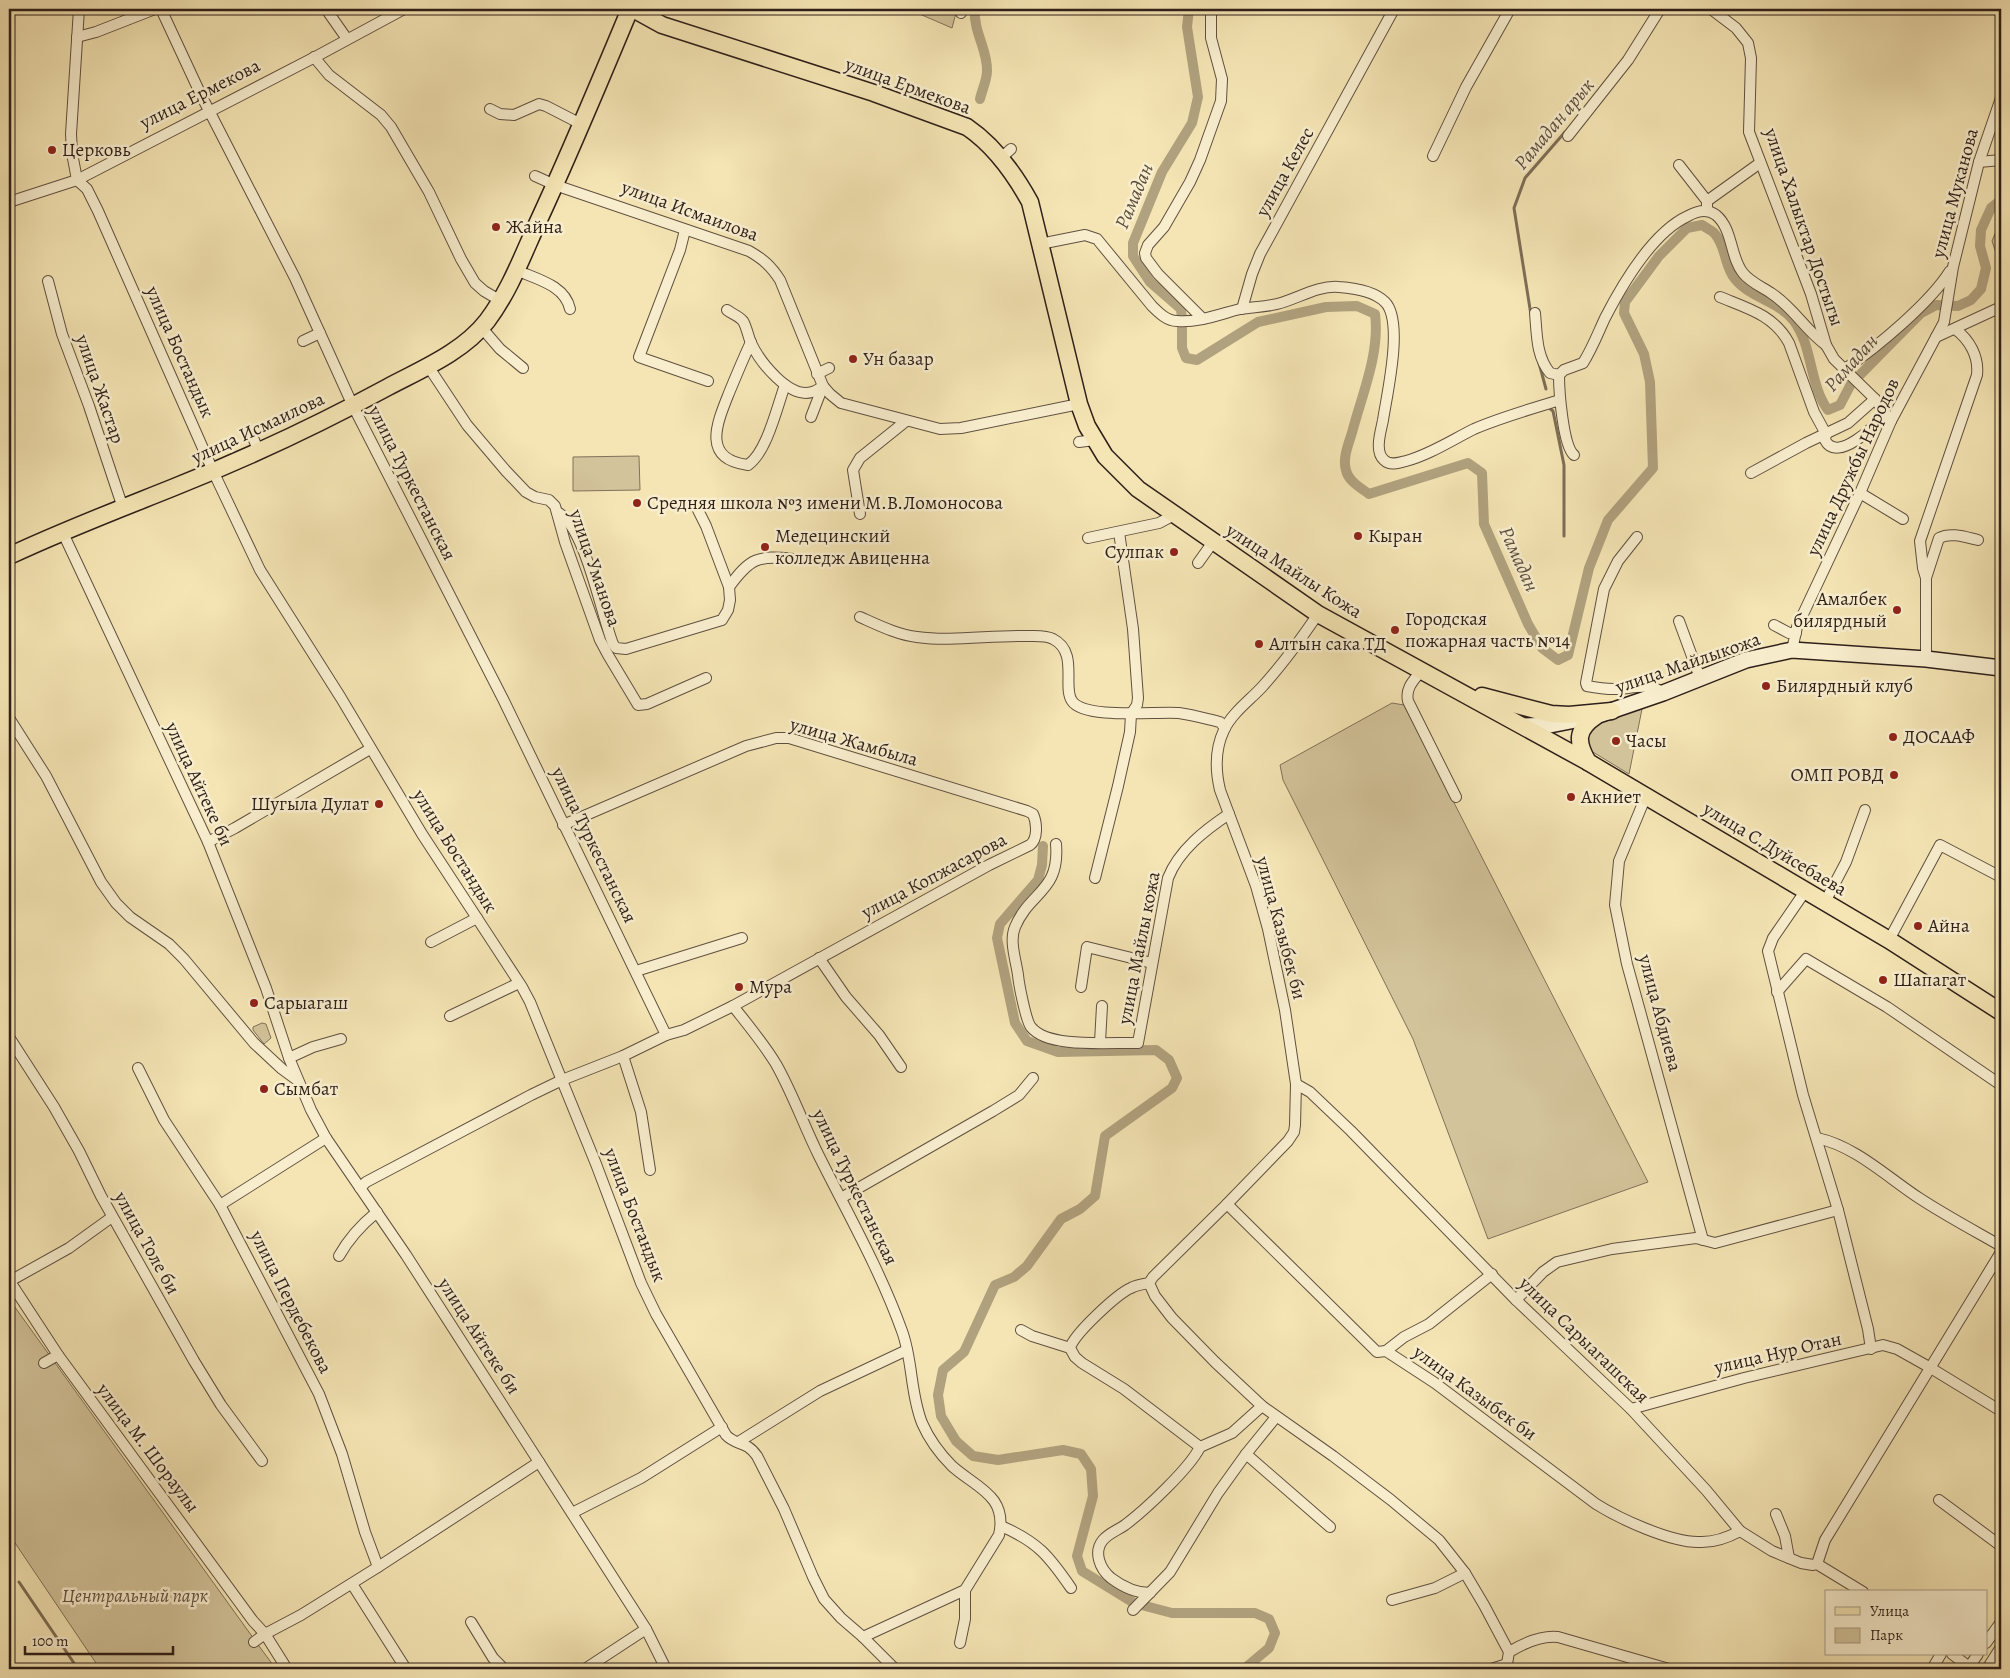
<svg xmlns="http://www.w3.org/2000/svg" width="2010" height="1678" viewBox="0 0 2010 1678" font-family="Alegreya,serif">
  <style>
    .green { fill: #d3c39a; stroke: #80715a }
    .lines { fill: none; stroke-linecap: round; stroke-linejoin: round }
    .stream { stroke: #7d6e56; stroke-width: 3 }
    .canal { stroke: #b1a27f; stroke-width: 10 }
    .street-casing { stroke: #605040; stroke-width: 12 }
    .secondary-casing { stroke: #2e1f19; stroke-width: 18 }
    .primary-casing { stroke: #2e1f19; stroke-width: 19 }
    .street { stroke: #f8eece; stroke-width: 10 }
    .secondary { stroke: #f8eece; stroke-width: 15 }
    .primary { stroke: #f5e5b4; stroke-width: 16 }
    .poi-dot { fill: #8f2418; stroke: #f8eece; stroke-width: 2 }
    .labels { text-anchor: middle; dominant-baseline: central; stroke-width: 5; stroke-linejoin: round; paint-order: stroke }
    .street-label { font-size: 19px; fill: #2e1f19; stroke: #f8eece }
    .poi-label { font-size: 19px; fill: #2e1f19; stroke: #f8eece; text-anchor: start }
    .park-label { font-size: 19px; font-style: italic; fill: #605040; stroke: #f8eece }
    .water-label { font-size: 20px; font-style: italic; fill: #5c4d3d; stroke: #f8eece }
  </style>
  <rect width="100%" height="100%" fill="#f5e5b4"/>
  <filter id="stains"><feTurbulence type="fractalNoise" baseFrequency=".004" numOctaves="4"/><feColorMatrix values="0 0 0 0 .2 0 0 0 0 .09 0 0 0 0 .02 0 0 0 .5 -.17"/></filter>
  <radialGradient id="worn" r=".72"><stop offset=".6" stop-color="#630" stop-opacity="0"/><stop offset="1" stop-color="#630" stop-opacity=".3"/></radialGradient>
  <g class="green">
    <path d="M908,9H957L952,28Z"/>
    <path d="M2001,219V268L1992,241Z"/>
    <path d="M639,456L640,490L573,491V457Z"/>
    <path d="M1392,703L1404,705L1648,1182L1488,1239L1413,1039L1283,780L1280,765Z"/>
    <path d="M1642,709L1629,774L1588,749L1587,728L1595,723Z"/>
    <path d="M262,1023L266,1024L271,1038L264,1044L253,1030V1027Z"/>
    <path d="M9,1299L259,1646L276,1669H100L9,1534Z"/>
  </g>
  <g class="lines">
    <g class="stream">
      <path d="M1531,315L1514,208L1525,178L1565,132"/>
      <path d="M1539,363L1546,389"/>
      <path d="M1549,408L1553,411L1564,465V536"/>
      <path d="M9,1567L13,1573"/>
      <path d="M19,1582L78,1669"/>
    </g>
    <g class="canal">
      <path d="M975,9C973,32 988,50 987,71C987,80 982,90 980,99"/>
      <path d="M1189,9L1187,27L1198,97L1192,123L1162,172L1133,243V256L1150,282L1181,309L1182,319V348L1186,358L1197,360L1258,322L1326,307L1357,306L1375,314C1380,352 1363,392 1353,429C1350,441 1342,457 1346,470C1348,481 1361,488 1369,494L1468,463L1482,473L1484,524L1528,624L1542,648L1558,660L1568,655L1589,568L1608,520L1653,468L1650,382L1644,354L1624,313L1625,302L1659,256L1687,228L1702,225C1706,228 1712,230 1715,234C1726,246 1724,266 1735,279C1750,298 1779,301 1794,321C1813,347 1809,384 1828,410L1840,405L1851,384L1921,313L1936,305L1958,306L1971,300L1981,289L1986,268L1980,246L1981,230L1991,208L2001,200"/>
      <path d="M1043,846L1042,865L1038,880L1000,924L997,938L1015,1023L1027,1041L1058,1052L1156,1050L1169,1060L1177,1078L1172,1088L1105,1136L1095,1196L1080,1209L1061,1219L1027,1266L1014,1277L995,1285L964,1352L943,1370L938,1395L941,1416L956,1441L973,1456L998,1460L1063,1450L1081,1454L1091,1469L1093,1496L1077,1556L1082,1571L1134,1603L1172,1613H1255L1269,1619L1275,1633L1269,1648L1244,1669"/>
    </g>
    <defs>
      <g id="street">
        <path d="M79,9L71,134L72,153L77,180L87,189L98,211L213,471L260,570L341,698L422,834L522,987L530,1002L596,1164L641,1283L656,1314L726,1435C736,1446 746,1440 757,1456L784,1509L813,1577L824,1599L841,1618L863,1637L895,1669"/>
        <path d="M161,9L201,95L295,278L353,406L503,699L666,1035"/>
        <path d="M326,9L347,39"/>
        <path d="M1711,9L1736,28L1748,43L1751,58L1749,132L1811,294L1826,345L1834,359L1875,399L1891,421"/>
        <path d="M961,13L963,9"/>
        <path d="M77,37L96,32L155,9"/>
        <path d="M314,57L329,75L381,115L391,127L429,192L461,259L475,283L484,291L501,301"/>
        <path d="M490,109L500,114L514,115L539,104L546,106L581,124"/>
        <path d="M1568,136L1628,60L1660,9"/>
        <path d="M1433,156L1466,87L1510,9"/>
        <path d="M1001,158L1011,149"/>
        <path d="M1979,162L2001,160"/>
        <path d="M1679,165L1707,201V207"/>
        <path d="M535,176L555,185L749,251C763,259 771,266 780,280L823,386L830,394L841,403L940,429L961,428L1079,404"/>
        <path d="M1707,201L1760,163"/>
        <path d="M9,202L77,180L317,56L404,9"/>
        <path d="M685,230L680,250L639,357L708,381"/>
        <path d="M1040,244L1085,235L1097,239L1152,306C1159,313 1167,321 1177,321C1198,323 1220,314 1240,309C1252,307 1265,307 1277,304C1297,299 1318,285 1339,287C1353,288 1374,291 1385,302C1404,321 1387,394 1383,420C1381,431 1374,451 1384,460C1390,466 1399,463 1406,461C1429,455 1452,440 1474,429C1502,417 1531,409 1560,400"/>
        <path d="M516,270C536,279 565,285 570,309"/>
        <path d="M48,281L62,334L89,406L123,508"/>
        <path d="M1720,297C1747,308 1774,315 1789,343L1814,412L1826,434L1825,440C1837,464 1876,425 1885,414"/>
        <path d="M1242,309L1252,274L1260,254L1394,9"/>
        <path d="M727,310C732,314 739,316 743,321C747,328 748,336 751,343C760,362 789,399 812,392C816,391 820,388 823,386"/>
        <path d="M1535,313C1537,334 1536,356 1550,373L1559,375"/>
        <path d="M1203,319L1158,274L1146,258L1145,253L1148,245L1164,227L1190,182L1200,160L1221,101L1222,79L1211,38V9"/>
        <path d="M481,327L500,349L523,368"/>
        <path d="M1936,337L2001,307"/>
        <path d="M303,341L320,333"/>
        <path d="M751,342C743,359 736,376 729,393C717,423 701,459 748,465C767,452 777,407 785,385"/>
        <path d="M428,366L467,425L506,471L526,492L535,497L549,500L555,506L565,542L600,640L608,655L638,705L647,704L706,678"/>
        <path d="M1845,369C1877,347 1930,303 1950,271"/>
        <path d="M817,374L829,368"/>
        <path d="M811,417L823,386"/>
        <path d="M252,435L258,450"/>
        <path d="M1079,442L1094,440"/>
        <path d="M1574,455C1563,446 1559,391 1559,375L1564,370L1583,363C1592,349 1598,333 1605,318C1622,285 1653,232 1688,216C1697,211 1707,208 1716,215C1733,229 1730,257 1743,273C1750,282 1762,287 1771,293C1794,308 1805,330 1826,345"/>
        <path d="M1751,473L1806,443L1848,423L1875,399"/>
        <path d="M1860,493L1903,519"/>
        <path d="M557,512C585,525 601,614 613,644L616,648L626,649L722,620L728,610L730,600L729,587L706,526L695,504"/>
        <path d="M860,514L853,470L860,458L906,421"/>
        <path d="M62,531L208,842L266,988L289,1058L311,1110L326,1138L406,1255L539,1462L646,1629L666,1669"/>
        <path d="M1637,537L1618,561L1604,589L1586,683L1587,686C1597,688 1605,689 1615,689C1630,689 1651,682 1663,693"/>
        <path d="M1088,538L1159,523L1174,515"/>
        <path d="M1198,563L1213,542"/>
        <path d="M1926,578L1939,538C1951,532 1965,537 1978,540"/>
        <path d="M729,587C750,558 758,555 793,559"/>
        <path d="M860,617C878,625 898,635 917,637C952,642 991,635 1027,636C1035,636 1046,635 1053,639C1079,652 1062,687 1072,701C1085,720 1158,711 1179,713C1193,715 1207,719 1220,722L1225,728"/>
        <path d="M1679,621L1700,678"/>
        <path d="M1774,625L1789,633H1796"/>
        <path d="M1792,650L1797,627L1860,493L1891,421L1944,322L1953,267L1979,162L2001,98"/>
        <path d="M1926,659V578L1923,568L1920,541L1977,375C1979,357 1970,340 1955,329"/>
        <path d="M1422,670C1414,680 1405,688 1408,701L1456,797"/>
        <path d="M9,718L46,776L101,882L116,903L130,917L169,944L184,959L254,1043L282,1069L297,1080"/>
        <path d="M1646,796L1619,861L1615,905L1627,964L1703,1240"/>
        <path d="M208,842L235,828L370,749"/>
        <path d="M1056,844C1060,892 1030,891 1015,927C1009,941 1016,960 1018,975C1019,985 1026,1021 1031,1027C1048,1049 1112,1042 1138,1043L1168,878C1179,850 1205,830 1229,814"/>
        <path d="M1095,878L1118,786L1130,732L1131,714L1137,705L1138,698L1133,629L1119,532"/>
        <path d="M1806,890L1773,938L1768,951L1803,1095L1838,1210L1868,1329L1871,1349"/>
        <path d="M1825,902L1846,862L1865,810"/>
        <path d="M1889,940L1940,845L2001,877"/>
        <path d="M431,942L477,918"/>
        <path d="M819,958L846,997L879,1035L901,1067"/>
        <path d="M636,971L742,938"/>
        <path d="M1081,987L1087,947L1152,963"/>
        <path d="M1777,992L1806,959L1887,1007L2001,1085"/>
        <path d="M733,1006C748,1025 764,1044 776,1064C793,1094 804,1126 819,1156C848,1214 880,1270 902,1331C913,1361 910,1393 922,1423C929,1439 939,1453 952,1466C975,1487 1008,1495 999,1535L965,1590L863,1637"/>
        <path d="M450,1016L519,983"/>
        <path d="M9,1037L54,1107L79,1151L101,1196L194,1361L221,1405L262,1461"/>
        <path d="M1100,1042L1102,1006"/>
        <path d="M623,1056L641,1112L650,1170"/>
        <path d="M289,1058L313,1047L341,1039"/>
        <path d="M138,1068L164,1120L220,1205L319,1394L342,1454L365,1532L378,1567"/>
        <path d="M1296,1084L1310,1092L1351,1131L1516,1300L1631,1409L1706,1490L1740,1531L1772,1551L1801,1563L1813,1565L1817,1564L1863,1592"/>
        <path d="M1817,1138C1855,1146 1887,1177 1919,1198C1945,1215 1973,1230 2001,1246"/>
        <path d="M360,1188L366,1182L531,1095L562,1080L623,1056L666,1035L684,1030L733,1006L989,865L1030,845C1038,839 1037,823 1033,814L1027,811L789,738H776L746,746L563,825"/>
        <path d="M841,1198L993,1111L1019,1095L1033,1078"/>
        <path d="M1227,1204L1377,1352L1386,1351L1435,1383L1596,1504C1620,1519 1670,1542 1698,1542C1713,1543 1727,1538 1740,1531"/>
        <path d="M220,1205L326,1138"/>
        <path d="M339,1256C349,1238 361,1225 377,1212"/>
        <path d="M9,1280L58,1355L253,1621L265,1634L287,1669"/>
        <path d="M10,1281L69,1248L112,1217"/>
        <path d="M1149,1283L1155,1296L1172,1318L1215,1362L1262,1406L1333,1456L1391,1500L1439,1540L1465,1573L1484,1605L1509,1652L1507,1664L1509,1669"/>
        <path d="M1516,1300L1543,1272L1557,1262L1612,1249L1696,1238L1715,1243L1838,1210"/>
        <path d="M1021,1330L1032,1336L1070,1348"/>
        <path d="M1386,1351L1404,1337L1429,1324L1492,1274"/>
        <path d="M44,1363L58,1355"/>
        <path d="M1631,1409L1744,1378L1883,1345L1897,1349L1929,1367L2001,1411"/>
        <path d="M740,1441L820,1391L907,1350"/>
        <path d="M1200,1447L1124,1389L1082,1363L1075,1357L1070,1348C1074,1334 1117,1294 1131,1288C1136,1285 1143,1284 1149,1283L1153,1277L1227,1204L1288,1141L1294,1132L1295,1125L1296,1084L1285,1010L1268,929L1256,886L1220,790C1215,769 1215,749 1224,730C1232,713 1250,700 1262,687C1283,664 1301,639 1318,614"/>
        <path d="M1200,1447L1232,1433L1262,1406"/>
        <path d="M1246,1454L1330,1527"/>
        <path d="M1939,1500L2001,1546"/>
        <path d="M572,1513L641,1478L722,1427"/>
        <path d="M1776,1514L1785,1536L1789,1558"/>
        <path d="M1001,1526C1038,1542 1049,1556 1071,1588"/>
        <path d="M1817,1564L1825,1540L2001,1252"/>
        <path d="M352,1584L406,1669"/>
        <path d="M1150,1593C1135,1593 1123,1587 1111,1578C1100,1569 1093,1552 1103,1540C1109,1533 1118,1530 1125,1525C1145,1510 1190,1468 1200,1447"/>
        <path d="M1392,1600L1435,1588L1465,1573"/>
        <path d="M1133,1610L1170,1572L1218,1493L1246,1454L1276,1417"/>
        <path d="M471,1622L493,1658L504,1669"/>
        <path d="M254,1642L265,1634L301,1615L378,1567L539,1462"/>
        <path d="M960,1643L965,1619V1590"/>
        <path d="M1986,1643L2001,1622"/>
        <path d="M1509,1652C1524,1643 1541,1635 1558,1637L1669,1669"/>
        <path d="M1952,1654L1972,1669"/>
        <path d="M1969,1667L1978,1654"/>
        <path d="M585,1669L646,1629"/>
        <path d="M1491,1669L1507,1664"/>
        <path d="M1932,1669L1941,1654"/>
        <path d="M1987,1669L2001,1647"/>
      </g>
      <path id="secondary" d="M1525,726L1550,725L1596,716L1663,693L1746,660L1792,650L1926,659L2001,668"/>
      <g id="primary">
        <path d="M633,9L662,25L874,93L967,127C995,146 1014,173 1030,202L1079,404L1087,426L1105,456L1138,489L1318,614L1588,762L1889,940L2001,1012"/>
        <path d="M9,556C62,531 117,510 172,488C245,459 318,425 388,387C422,369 463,352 487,321C509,292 522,257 537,224C570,153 600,81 630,9"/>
        <path d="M1482,696L1551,714L1569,715L1612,711"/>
        <path d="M1588,762C1577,743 1575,730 1596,716"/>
      </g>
    </defs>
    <use href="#street" class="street-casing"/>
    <use href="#secondary" class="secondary-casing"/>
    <use href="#primary" class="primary-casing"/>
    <use href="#street" class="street"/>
    <use href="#secondary" class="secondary"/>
    <use href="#primary" class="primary"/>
  </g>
  <g class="poi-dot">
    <circle cx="52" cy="150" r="5"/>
    <circle cx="496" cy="227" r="5"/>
    <circle cx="853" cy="359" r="5"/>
    <circle cx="637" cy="503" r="5"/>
    <circle cx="1358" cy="536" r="5"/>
    <circle cx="765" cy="547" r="5"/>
    <circle cx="1174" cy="552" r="5"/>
    <circle cx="1897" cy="610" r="5"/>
    <circle cx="1395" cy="630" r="5"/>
    <circle cx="1259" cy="644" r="5"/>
    <circle cx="1766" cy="686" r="5"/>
    <circle cx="1893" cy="737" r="5"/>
    <circle cx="1616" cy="741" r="5"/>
    <circle cx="1894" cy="775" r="5"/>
    <circle cx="1571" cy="797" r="5"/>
    <circle cx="379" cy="804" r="5"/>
    <circle cx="1918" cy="926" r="5"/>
    <circle cx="1883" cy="980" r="5"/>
    <circle cx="739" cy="987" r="5"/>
    <circle cx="254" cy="1003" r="5"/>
    <circle cx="264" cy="1089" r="5"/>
  </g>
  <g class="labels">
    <g class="street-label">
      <text transform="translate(908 86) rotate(20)">улица Ермекова</text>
      <text transform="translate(200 94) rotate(-27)">улица Ермекова</text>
      <text transform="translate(1285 172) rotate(-61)">улица Келес</text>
      <text transform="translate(1955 193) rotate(-75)">улица Муканова</text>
      <text transform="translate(690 211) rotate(20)">улица Исмаилова</text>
      <text transform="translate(1804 227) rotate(71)">улица Халыктар Достыгы</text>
      <text transform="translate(180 352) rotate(66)">улица Бостандык</text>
      <text transform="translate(100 389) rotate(71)">улица Жастар</text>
      <text transform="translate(258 428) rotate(-25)">улица Исмаилова</text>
      <text transform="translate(1853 467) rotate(-65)">улица Дружбы Народов</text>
      <text transform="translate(412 483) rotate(63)">улица Туркестанская</text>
      <text transform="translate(595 568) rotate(71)">улица Уманова</text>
      <text transform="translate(1294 571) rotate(33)">улица Майлы Кожа</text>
      <text transform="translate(1688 663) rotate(-19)">улица Майлыкожа</text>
      <text transform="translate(854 742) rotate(16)">улица Жамбыла</text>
      <text transform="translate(199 784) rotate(65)">улица Айтеке би</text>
      <text transform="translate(594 845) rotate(64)">улица Туркестанская</text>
      <text transform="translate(1775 849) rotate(31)">улица С.Дуйсебаева</text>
      <text transform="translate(455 851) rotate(58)">улица Бостандык</text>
      <text transform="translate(934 876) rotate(-28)">улица Копжасарова</text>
      <text transform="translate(1281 928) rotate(75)">улица Казыбек би</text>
      <text transform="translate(1139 948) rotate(-79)">улица Майлы кожа</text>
      <text transform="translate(1660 1013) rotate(75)">улица Абдиева</text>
      <text transform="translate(855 1187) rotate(64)">улица Туркестанская</text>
      <text transform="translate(635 1215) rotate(69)">улица Бостандык</text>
      <text transform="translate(147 1243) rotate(61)">улица Толе би</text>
      <text transform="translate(291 1302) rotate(63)">улица Пердебекова</text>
      <text transform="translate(479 1336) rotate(57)">улица Айтеке би</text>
      <text transform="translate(1584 1340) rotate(44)">улица Сарыагашская</text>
      <text transform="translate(1778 1353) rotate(-13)">улица Нур Отан</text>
      <text transform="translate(1475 1393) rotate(36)">улица Казыбек би</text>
      <text transform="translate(148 1448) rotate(53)">улица М. Шораулы</text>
    </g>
    <g class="poi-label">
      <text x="62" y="150">Церковь</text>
      <text x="506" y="227">Жайна</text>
      <text x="863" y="359">Ун базар</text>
      <text x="647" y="503">Средняя школа №3 имени М.В.Ломоносова</text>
      <text x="775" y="536">Медецинский<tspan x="775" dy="22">колледж Авиценна</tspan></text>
      <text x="1368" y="536">Кыран</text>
      <text x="1164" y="552" text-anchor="end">Сулпак</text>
      <text x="1887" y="599" text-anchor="end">Амалбек<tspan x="1887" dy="22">билярдный</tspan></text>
      <text x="1405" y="619">Городская<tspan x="1405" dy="22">пожарная часть №14</tspan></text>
      <text x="1269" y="644">Алтын сака ТД</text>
      <text x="1776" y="686">Билярдный клуб</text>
      <text x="1903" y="737">ДОСААФ</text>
      <text x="1626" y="741">Часы</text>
      <text x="1884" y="775" text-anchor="end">ОМП РОВД</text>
      <text x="1581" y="797">Акниет</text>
      <text x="369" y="804" text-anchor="end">Шугыла Дулат</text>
      <text x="1928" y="926">Айна</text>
      <text x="1893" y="980">Шапагат</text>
      <text x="749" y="987">Мура</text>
      <text x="264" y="1003">Сарыагаш</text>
      <text x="274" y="1089">Сымбат</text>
    </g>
    <g class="park-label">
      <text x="135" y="1596">Центральный парк</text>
    </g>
    <g class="water-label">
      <text transform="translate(1554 124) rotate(-50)">Рамадан арык</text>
      <text transform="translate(1134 196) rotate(-67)">Рамадан</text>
      <text transform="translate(1851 363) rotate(-48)">Рамадан</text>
      <text transform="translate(1519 559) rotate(66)">Рамадан</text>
    </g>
  </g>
  <rect width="2010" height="1678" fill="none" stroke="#f5e5b4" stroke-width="30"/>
  <rect x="10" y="10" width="1990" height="1658" fill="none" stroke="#2e1f19" stroke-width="2.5"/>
  <rect x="15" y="15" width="1980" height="1648" fill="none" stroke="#2e1f19"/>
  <rect x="1825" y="1590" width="162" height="65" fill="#f8eece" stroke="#a79b86"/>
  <rect x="1835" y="1607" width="25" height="8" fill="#f5e5b4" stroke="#a79b86"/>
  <text x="1870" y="1616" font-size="15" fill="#2e1f19">Улица</text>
  <rect x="1835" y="1628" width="25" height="15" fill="#d3c39a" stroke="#a79b86"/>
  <text x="1870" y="1640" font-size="15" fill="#2e1f19">Парк</text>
  <path d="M25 1646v8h148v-8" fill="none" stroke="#2e1f19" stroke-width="2.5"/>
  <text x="32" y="1646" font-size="15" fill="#2e1f19" stroke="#f8eece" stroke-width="4" paint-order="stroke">100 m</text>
  <rect width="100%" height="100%" filter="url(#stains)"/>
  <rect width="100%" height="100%" fill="url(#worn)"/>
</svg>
